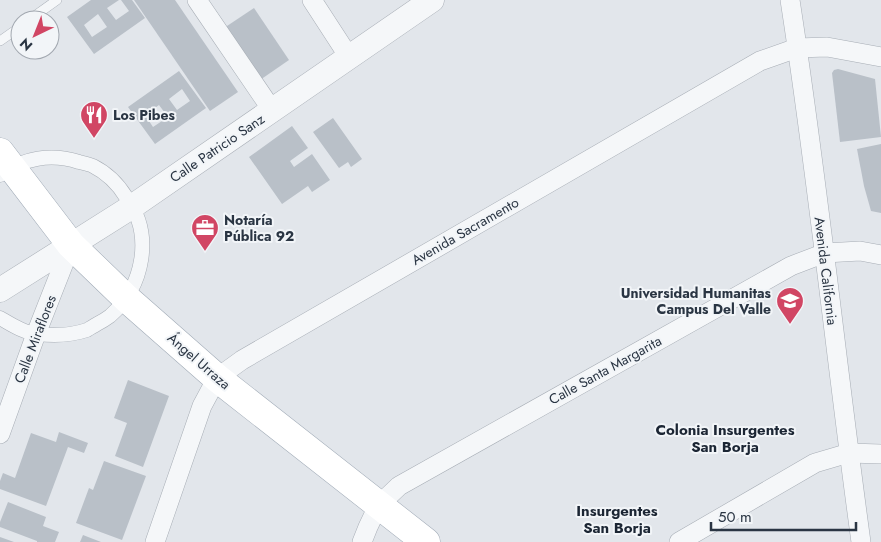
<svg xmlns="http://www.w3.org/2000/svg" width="881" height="542" viewBox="0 0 881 542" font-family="Jost,sans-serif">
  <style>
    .building { fill: #b9c0c8; fill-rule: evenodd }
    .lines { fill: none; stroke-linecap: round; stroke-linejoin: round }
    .service-casing { stroke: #a7adb5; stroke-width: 10 }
    .pedestrian-casing { stroke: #a7adb5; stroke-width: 15 }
    .minor-casing { stroke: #a7adb5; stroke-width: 20 }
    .tertiary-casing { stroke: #a7adb5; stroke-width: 25 }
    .primary-casing { stroke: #a1abb7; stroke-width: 29 }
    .service { stroke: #f5f7f9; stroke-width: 9 }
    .pedestrian { stroke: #f5f7f9; stroke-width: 14 }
    .minor { stroke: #f5f7f9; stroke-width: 19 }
    .tertiary { stroke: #f5f7f9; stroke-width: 24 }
    .primary { stroke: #fff; stroke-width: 28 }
    .labels { text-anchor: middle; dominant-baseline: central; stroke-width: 4; stroke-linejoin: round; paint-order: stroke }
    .poi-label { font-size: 14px; font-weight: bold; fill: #2a3543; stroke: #f2f5f8; text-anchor: start }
    .street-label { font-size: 14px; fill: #2a3543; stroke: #f2f5f8 }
    .neighbourhood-label { font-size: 15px; font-weight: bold; fill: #1c2634; stroke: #f2f5f8 }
  </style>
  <rect width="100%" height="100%" fill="#e2e6eb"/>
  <g class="building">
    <path d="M91,0H119L107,8L116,20L129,11L121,0H132L145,18L94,54L67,17ZM98,14L107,27L92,37L84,25Z"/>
    <path d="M134,0H175L238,92L210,111Z"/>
    <path d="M254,8L289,60L260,80L224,28Z"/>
    <path d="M838,69L875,79L881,137L840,142L832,73L834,70Z"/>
    <path d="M179,71L206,108L155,144L128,107ZM182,89L190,101L177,110L169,99ZM159,105L168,117L153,127L145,115Z"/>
    <path d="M333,118L362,159L351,167L348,162L339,168L313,132Z"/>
    <path d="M292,126L308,148L290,161L294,167L312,154L330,180L312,192L308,186L282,204L249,157Z"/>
    <path d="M881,144V213L871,211L864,186L857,149Z"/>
    <path d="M128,380L169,396L143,467L115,456L127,423L114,418Z"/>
    <path d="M59,432L88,443L84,453L68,447L46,506L0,489V481L3,473L15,478L31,433L56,442Z"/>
    <path d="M104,461L146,476L122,540L76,523L89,488L93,490Z"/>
    <path d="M8,502L46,517L43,526L59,532L55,542H37V541L0,527V522Z"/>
    <path d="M83,535L101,542H80Z"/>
    <path d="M0,537L14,542H0Z"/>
  </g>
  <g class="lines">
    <defs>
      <g id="service">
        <path d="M29,20L57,0"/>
        <path d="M0,41L20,27"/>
      </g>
      <path id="pedestrian" d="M0,175C23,158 51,153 79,162C83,163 89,164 93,166C107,173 118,184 126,197C154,234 144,286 110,316C106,319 101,322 97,324C94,326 90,328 87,330C72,335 54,336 38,334C24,333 12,325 0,318"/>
      <g id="minor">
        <path d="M197,0L272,110"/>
        <path d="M312,0L349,57"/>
        <path d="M790,0C818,180 836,361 861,542"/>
        <path d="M0,434L36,334L71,245"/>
        <path d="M155,542L202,406L217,378L242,360L760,61L797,48L827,47L881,57"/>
        <path d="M362,542L368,527L378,506L399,486L791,266L825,253L860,251L881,255"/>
        <path d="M679,542L815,463L849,453L881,454"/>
      </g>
      <path id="tertiary" d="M0,290L133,206L432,0"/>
      <path id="primary" d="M0,152L71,245L126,298L217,378L426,542"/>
    </defs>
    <use href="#service" class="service-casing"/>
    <use href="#pedestrian" class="pedestrian-casing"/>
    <use href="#minor" class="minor-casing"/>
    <use href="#tertiary" class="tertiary-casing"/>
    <use href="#primary" class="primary-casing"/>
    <use href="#service" class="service"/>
    <use href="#pedestrian" class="pedestrian"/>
    <use href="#minor" class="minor"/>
    <use href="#tertiary" class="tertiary"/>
    <use href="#primary" class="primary"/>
  </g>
  <defs>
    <symbol id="restaurant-pin" viewBox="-11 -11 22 30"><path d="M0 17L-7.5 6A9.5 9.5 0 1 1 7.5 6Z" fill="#d14664" stroke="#f2f5f8"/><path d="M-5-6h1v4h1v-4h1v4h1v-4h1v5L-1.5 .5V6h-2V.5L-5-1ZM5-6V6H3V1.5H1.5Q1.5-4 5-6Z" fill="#fff"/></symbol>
    <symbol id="office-pin" viewBox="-11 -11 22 30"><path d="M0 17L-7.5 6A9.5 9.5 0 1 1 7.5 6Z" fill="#d14664" stroke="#f2f5f8"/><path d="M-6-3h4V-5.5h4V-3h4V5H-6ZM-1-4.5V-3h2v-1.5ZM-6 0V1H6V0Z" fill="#fff"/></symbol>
    <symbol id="university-pin" viewBox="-11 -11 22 30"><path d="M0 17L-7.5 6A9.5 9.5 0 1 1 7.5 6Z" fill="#d14664" stroke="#f2f5f8"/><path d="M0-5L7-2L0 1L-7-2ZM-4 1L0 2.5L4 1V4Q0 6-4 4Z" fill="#fff"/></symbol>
  </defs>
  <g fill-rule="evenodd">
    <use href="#restaurant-pin" x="78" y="99" width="32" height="43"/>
    <use href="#office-pin" x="189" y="212" width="32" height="43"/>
    <use href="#university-pin" x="774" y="285" width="32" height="43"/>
  </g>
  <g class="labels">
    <g class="poi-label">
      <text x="113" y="115">Los Pibes</text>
      <text x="224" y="220">Notaría<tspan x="224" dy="16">Pública 92</tspan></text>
      <text x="771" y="293" text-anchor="end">Universidad Humanitas<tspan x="771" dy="16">Campus Del Valle</tspan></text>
    </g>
    <g class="street-label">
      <text transform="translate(217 148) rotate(-34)">Calle Patricio Sanz</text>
      <text transform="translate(465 231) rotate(-30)">Avenida Sacramento</text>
      <text transform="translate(826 271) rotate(83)">Avenida California</text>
      <text transform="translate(35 339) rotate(-69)">Calle Miraflores</text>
      <text transform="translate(199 361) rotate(41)">Ángel Urraza</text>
      <text transform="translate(605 370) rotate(-29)">Calle Santa Margarita</text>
    </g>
    <g class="neighbourhood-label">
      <text x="725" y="430">Colonia Insurgentes<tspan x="725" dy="17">San Borja</tspan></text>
      <text x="617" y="511">Insurgentes<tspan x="617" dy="17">San Borja</tspan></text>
    </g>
  </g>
  <g transform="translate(35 35) rotate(223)"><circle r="24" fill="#f2f5f8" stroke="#a2a8b0"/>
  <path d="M0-4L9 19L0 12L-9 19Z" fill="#d14664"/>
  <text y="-8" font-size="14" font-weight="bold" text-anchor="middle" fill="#2a3543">N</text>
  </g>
  <path d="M711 522v8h145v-8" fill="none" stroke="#2a3543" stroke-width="2.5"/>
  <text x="718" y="522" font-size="15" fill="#2a3543" stroke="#f2f5f8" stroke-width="4" paint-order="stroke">50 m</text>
</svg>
